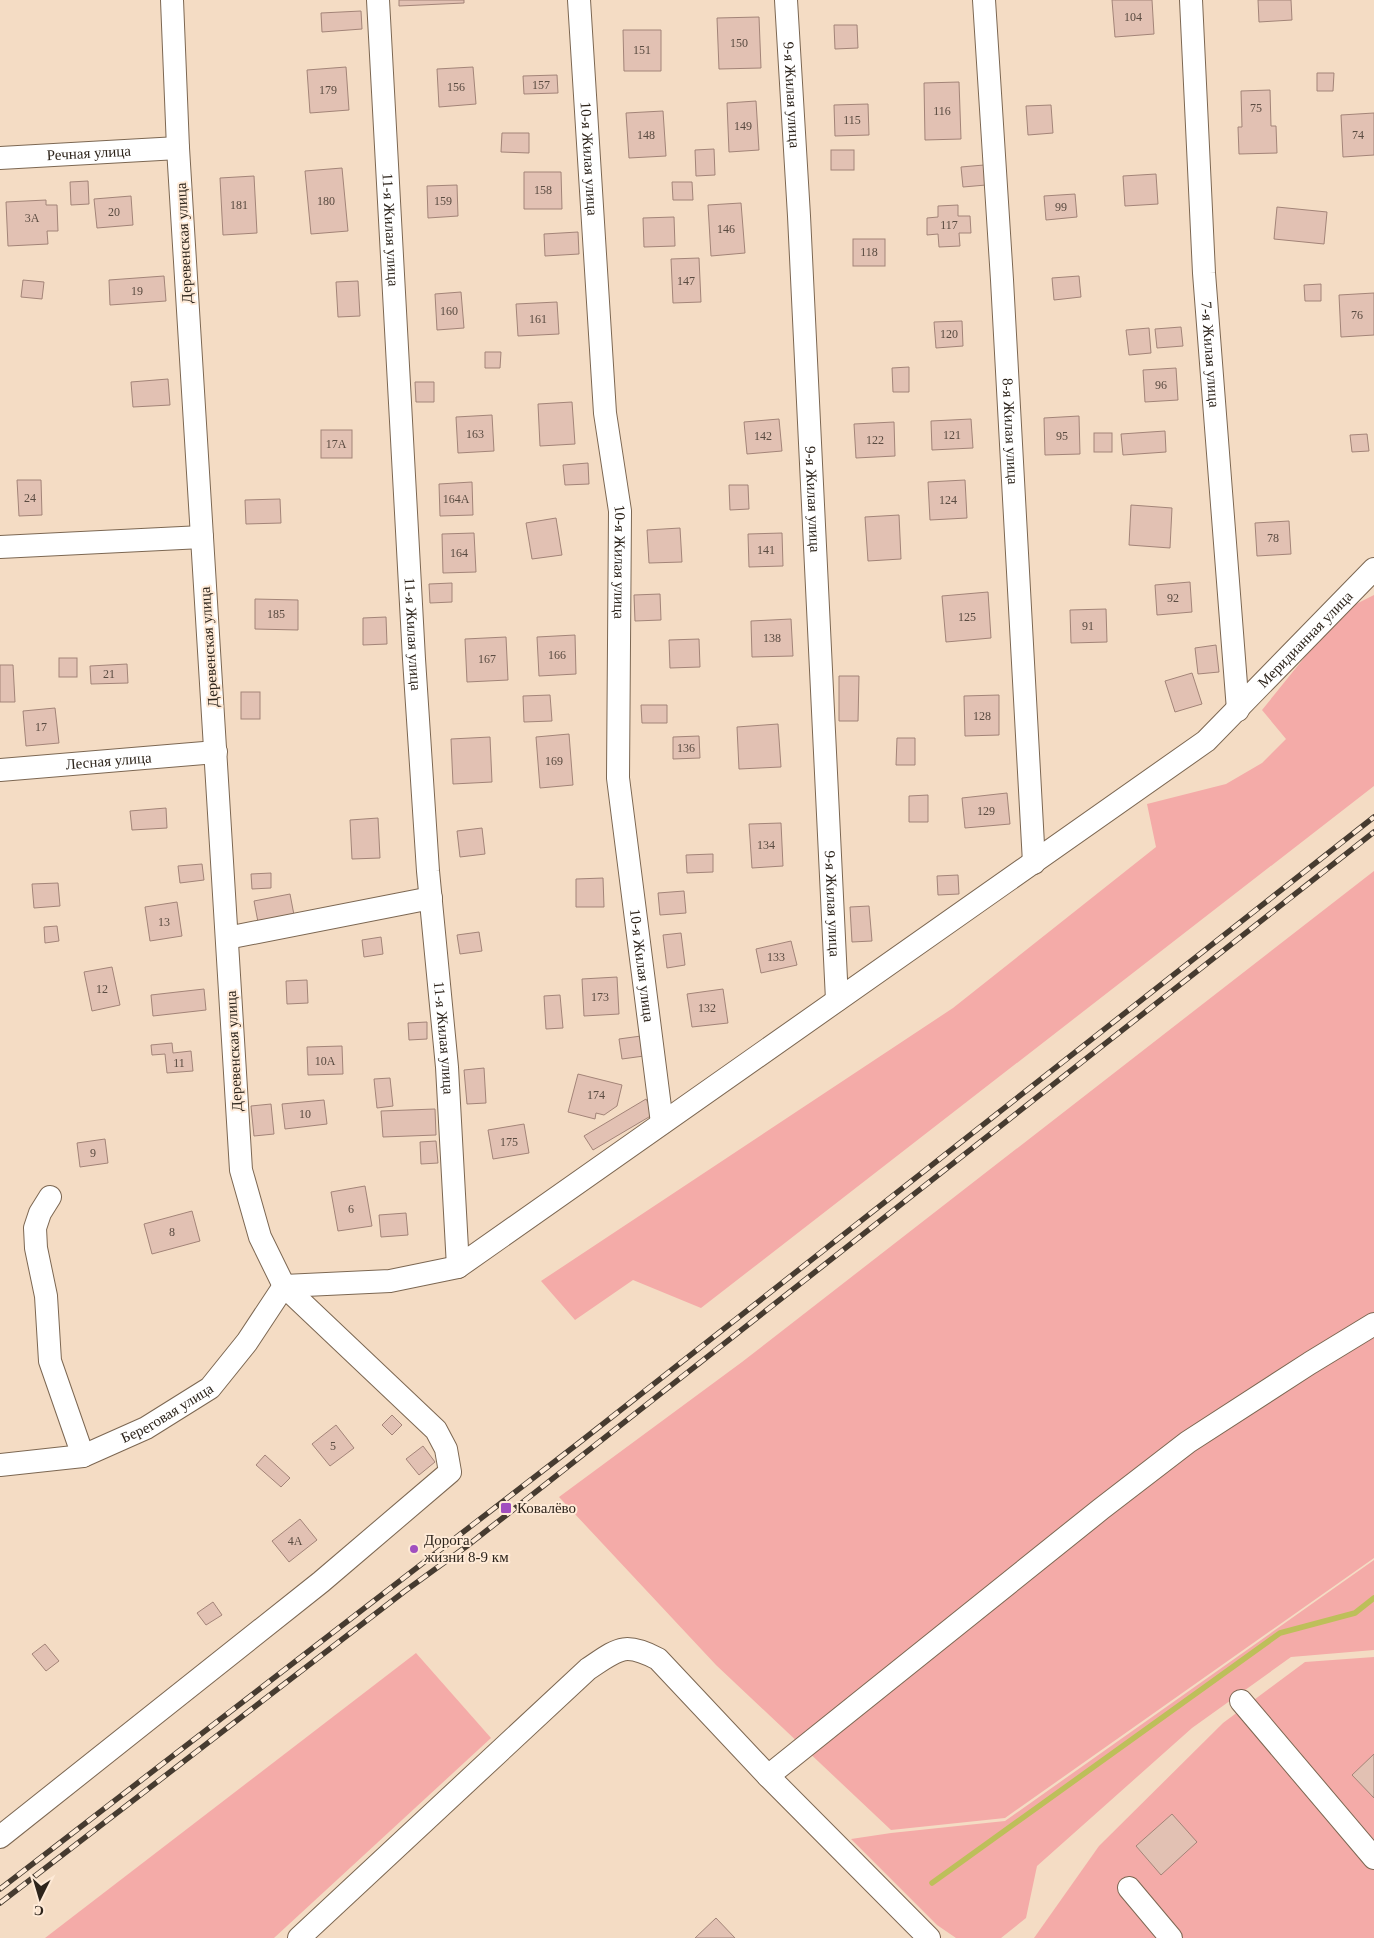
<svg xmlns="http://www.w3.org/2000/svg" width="1374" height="1938" viewBox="0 0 1374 1938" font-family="Georgia,serif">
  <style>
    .green { fill: #f4aba8 }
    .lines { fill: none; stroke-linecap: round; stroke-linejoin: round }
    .stream { stroke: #bdbf5a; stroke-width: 5.5 }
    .building { fill: #e2c1b3; stroke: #a38478 }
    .minor-casing { stroke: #7c6752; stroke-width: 24 }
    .minor { stroke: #fff; stroke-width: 22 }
    .rail-casing { stroke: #463b30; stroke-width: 5.5 }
    .rail { stroke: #feead7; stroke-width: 4; stroke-dasharray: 11; stroke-linecap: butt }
    .poi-dot { fill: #a14fbf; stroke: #feead7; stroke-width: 2 }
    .labels { text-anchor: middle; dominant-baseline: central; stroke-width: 4; stroke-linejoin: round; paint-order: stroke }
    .number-label { font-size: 12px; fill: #5a4b41 }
    .street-label { font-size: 15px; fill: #2d241b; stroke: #feead7 }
    .poi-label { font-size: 15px; fill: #2d241b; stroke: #feead7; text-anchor: start }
  </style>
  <rect width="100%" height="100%" fill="#f4dcc4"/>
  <g class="green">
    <path d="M1374,595V786L701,1308L633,1280L575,1320L541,1281L953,1008L1156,847L1147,804L1226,784L1262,763L1286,739L1262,710L1342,611Z"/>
    <path d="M1374,871V1558L1005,1818L891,1830L716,1665L559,1497L742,1362Z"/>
    <path d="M1374,1560V1650L1291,1657L1192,1728L1037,1866L1026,1918L1001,1938H956L937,1925L851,1839L891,1833L1005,1821Z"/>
    <path d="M416,1653L491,1738L274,1938H45Z"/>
    <path d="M1374,1657V1938H1034L1099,1846L1223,1723L1305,1662Z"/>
  </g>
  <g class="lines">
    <path class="stream" d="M932,1883L1280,1633L1355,1613L1374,1598"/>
  </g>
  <g class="building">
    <path d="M399,0H464V3L399,6Z"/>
    <path d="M1112,0H1152L1154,34L1115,37Z"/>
    <path d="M1258,0H1291L1292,20L1259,22Z"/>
    <path d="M361,11L362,29L322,32L321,13Z"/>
    <path d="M759,17L761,68L719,69L717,18Z"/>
    <path d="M834,25H857L858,48L835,49Z"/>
    <path d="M623,30H661V71H624Z"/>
    <path d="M346,67L349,110L310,113L307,70Z"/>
    <path d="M473,67L476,104L439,107L437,69Z"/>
    <path d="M1317,73H1334L1333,91H1317Z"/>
    <path d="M557,75L558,93L524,94L523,76Z"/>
    <path d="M959,82L961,139L925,140L924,83Z"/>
    <path d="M1270,90L1271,126H1276L1277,153L1239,154L1238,127H1242L1241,91Z"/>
    <path d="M756,101L759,150L729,152L727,103Z"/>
    <path d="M868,104L869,135L835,136L834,105Z"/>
    <path d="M1051,105L1053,133L1028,135L1026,106Z"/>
    <path d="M663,111L666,156L629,158L626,113Z"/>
    <path d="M1374,113V155L1343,157L1341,115Z"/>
    <path d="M502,133H529V153L501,152Z"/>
    <path d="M714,149L715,175L696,176L695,150Z"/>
    <rect x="831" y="150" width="23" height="20"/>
    <path d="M984,165L986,185L963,187L961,167Z"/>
    <path d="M342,168L348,231L311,234L305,171Z"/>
    <path d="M524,172H561L562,209H524Z"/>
    <path d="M1156,174L1158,204L1125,206L1123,176Z"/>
    <path d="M254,176L257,233L223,235L220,178Z"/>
    <path d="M88,181L89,204L71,205L70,182Z"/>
    <path d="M672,182H692L693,200H673Z"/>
    <path d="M457,185L458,216L428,218L427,186Z"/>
    <path d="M1075,194L1077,217L1046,220L1044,196Z"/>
    <path d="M131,196L133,225L97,228L94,199Z"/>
    <path d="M46,200V205H57L58,231H47L48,244L8,246L6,202Z"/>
    <path d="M741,203L745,253L711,256L708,205Z"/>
    <path d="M958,205V216H970L971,233H959L960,246L939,247L938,234L927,235V218L938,217V206Z"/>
    <path d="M1277,207L1327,212L1324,244L1274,239Z"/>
    <path d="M674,217L675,246L644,247L643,218Z"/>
    <path d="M578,232L579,254L545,256L544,234Z"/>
    <rect x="853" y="239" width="32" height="27"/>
    <path d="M699,258L701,302L673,303L671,259Z"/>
    <path d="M164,276L166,301L110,305L109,280Z"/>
    <path d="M1079,276L1081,297L1054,300L1052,278Z"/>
    <path d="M23,280L44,282L42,299L21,297Z"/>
    <path d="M358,281L360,316L338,317L336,282Z"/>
    <path d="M1321,284V301H1305L1304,285Z"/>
    <path d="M461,292L464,328L437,330L435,294Z"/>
    <path d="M1374,293V335L1341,337L1339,295Z"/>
    <path d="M557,302L559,334L518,336L516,304Z"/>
    <path d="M962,321L963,346L936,348L934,322Z"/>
    <path d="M1181,327L1183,346L1157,348L1155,329Z"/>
    <path d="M1149,328L1151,353L1129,355L1126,330Z"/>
    <path d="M485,352H501L500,368H485Z"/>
    <path d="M909,367V392H893L892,368Z"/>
    <path d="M1176,368L1178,400L1145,402L1143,370Z"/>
    <path d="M168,379L170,405L133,407L131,382Z"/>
    <path d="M415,382H434V402H416Z"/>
    <path d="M572,402L575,444L540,446L538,404Z"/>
    <path d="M492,415L494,451L458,453L456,417Z"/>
    <path d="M1079,416L1080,454L1045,455L1044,418Z"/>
    <path d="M779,419L782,451L747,454L744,422Z"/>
    <path d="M971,419L973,448L932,450L931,421Z"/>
    <path d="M894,422L895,456L856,458L854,424Z"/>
    <rect x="321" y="430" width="31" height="28"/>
    <path d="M1165,431L1166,452L1123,455L1121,434Z"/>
    <rect x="1094" y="433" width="18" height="19"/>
    <path d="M1367,434L1369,451L1352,452L1350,435Z"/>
    <path d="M588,463L589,484L565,485L563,465Z"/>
    <path d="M17,480H41L42,515L19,516Z"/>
    <path d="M965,480L967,518L930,520L928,482Z"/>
    <path d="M472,482L473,515L440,516L439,484Z"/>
    <path d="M729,485H748L749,509L730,510Z"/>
    <path d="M280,499L281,523L246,524L245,500Z"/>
    <path d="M1131,505L1172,508L1170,548L1129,545Z"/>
    <path d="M899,515L901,559L868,561L865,517Z"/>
    <path d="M556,518L562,555L532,559L526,523Z"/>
    <path d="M1289,521L1291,554L1257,556L1255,523Z"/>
    <path d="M680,528L682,562L649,563L647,530Z"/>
    <path d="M474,533L476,572L443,573L442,534Z"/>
    <path d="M782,533L783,566L749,567L748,534Z"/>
    <path d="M1190,582L1192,612L1157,615L1155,585Z"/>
    <path d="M452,583V602L430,603L429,584Z"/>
    <path d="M988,592L991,638L946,642L942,596Z"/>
    <path d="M660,594L661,620L635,621L634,595Z"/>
    <path d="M255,599L298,600V630L255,629Z"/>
    <path d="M1106,609L1107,642L1071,643L1070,610Z"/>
    <path d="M386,617L387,644L363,645V618Z"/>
    <path d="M791,619L793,656L752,657L751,621Z"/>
    <path d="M575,635L576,674L539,676L537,637Z"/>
    <path d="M506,637L508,680L467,682L465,639Z"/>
    <path d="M699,639L700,667L670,668L669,640Z"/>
    <path d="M1216,645L1219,672L1198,674L1195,648Z"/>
    <rect x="59" y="658" width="18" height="19"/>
    <path d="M127,664L128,683L91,684L90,666Z"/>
    <path d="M0,665H13L15,702H0Z"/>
    <path d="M1192,673L1202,704L1175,712L1165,681Z"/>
    <path d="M839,676H859L858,721H839Z"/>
    <rect x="241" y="692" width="19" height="27"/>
    <path d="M550,695L552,721L524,722L523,696Z"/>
    <path d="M999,695V735L965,736L964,696Z"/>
    <path d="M641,705H667V723H642Z"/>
    <path d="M55,708L59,743L26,746L23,711Z"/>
    <path d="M778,724L781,767L739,769L737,727Z"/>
    <path d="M569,734L573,785L540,788L536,737Z"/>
    <path d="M699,736L700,758L673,759V737Z"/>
    <path d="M490,737L492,782L453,784L451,739Z"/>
    <path d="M897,738H915V765H896Z"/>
    <path d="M1007,793L1010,824L965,828L962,798Z"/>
    <path d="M928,795V822H909V796Z"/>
    <path d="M166,808L167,828L132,830L130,811Z"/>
    <path d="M378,818L380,858L352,859L350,820Z"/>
    <path d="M781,823L783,866L752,868L749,824Z"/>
    <path d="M482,828L485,854L460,857L457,831Z"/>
    <path d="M713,854V872L687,873L686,855Z"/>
    <path d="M202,864L204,880L180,883L178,866Z"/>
    <path d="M271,873V888L252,889L251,874Z"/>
    <path d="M958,875L959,894L938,895L937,876Z"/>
    <path d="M603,878L604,907H576V879Z"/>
    <path d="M58,883L60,906L34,908L32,884Z"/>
    <path d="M684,891L686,913L660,915L658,893Z"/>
    <path d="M290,894L294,915L258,922L254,901Z"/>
    <path d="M177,902L182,936L150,941L145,907Z"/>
    <path d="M869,906L872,941L852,942L850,907Z"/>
    <path d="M57,926L59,941L45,943L44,927Z"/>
    <path d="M479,932L482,951L460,954L457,935Z"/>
    <path d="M681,933L685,965L667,968L663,935Z"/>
    <path d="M381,937L383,954L364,957L362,940Z"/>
    <path d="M791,941L797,965L761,973L756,949Z"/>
    <path d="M112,967L120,1005L92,1011L84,972Z"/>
    <path d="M617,977L619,1014L584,1016L582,979Z"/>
    <path d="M307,980L308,1003L287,1004L286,981Z"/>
    <path d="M204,989L206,1010L153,1016L151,995Z"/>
    <path d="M723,989L728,1023L692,1027L687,994Z"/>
    <path d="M560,995L563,1028L546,1029L544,996Z"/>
    <path d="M427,1022V1039L409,1040L408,1023Z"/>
    <path d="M641,1036L644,1056L622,1059L619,1039Z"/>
    <path d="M172,1043L173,1053L191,1051L193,1071L167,1073L165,1054L152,1055L151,1045Z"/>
    <path d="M342,1046L343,1074L308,1075L307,1047Z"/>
    <path d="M484,1068L486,1103L467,1104L464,1070Z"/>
    <path d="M578,1074L622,1085L617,1106L604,1115L596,1113L595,1119L568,1112Z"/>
    <path d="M390,1078L393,1106L377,1108L374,1079Z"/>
    <path d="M646,1099L654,1114L593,1150L584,1136Z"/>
    <path d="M324,1100L327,1124L285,1129L282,1104Z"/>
    <path d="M271,1104L274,1134L254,1136L251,1106Z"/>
    <path d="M435,1109L436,1135L383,1137L381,1111Z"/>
    <path d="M524,1124L529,1153L493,1159L488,1130Z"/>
    <path d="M105,1139L108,1163L80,1167L77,1143Z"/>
    <path d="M436,1141L438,1163L421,1164L420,1142Z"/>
    <path d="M365,1186L372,1226L338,1231L331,1192Z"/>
    <path d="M192,1211L200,1241L152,1254L144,1224Z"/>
    <path d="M406,1213L408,1235L381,1237L379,1215Z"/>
    <path d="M392,1415L402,1425L392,1435L382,1425Z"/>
    <path d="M336,1425L354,1448L330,1466L312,1444Z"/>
    <path d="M423,1446L435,1462L419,1475L406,1459Z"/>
    <path d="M265,1455L290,1478L281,1487L256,1465Z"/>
    <path d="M300,1519L317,1540L289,1562L272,1541Z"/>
    <path d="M213,1602L222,1615L206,1625L197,1613Z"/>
    <path d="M45,1644L59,1661L46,1671L32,1654Z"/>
    <path d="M1374,1754V1798L1352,1775Z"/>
    <path d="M1172,1814L1197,1842L1161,1875L1136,1846Z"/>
    <path d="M716,1918L735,1938H695Z"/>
  </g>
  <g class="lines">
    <defs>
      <g id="minor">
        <path id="s1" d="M378,0L414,659L428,871L447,1067L458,1267"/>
        <path id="s2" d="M579,0L605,413L620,511L618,778L662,1123"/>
        <path id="s3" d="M786,0L799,216L837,1000"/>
        <path id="s4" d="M984,0L1002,280L1034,863"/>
        <path id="s5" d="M1191,0L1204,273L1238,710"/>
        <path id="s6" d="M0,158L178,148"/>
        <path d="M0,547L202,537"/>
        <path id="s7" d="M0,770L216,752"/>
        <path d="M227,938L431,898"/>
        <path d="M50,1197L40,1213L35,1228L36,1248L46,1296L50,1361L83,1456"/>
        <path id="s8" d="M284,1286L390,1281L458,1267L1206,741L1374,569"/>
        <path id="s9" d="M0,1465L83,1456L146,1428L210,1388L247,1342L284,1286"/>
        <path d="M1241,1701L1374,1858"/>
        <path d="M768,1776L1101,1509L1188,1442L1310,1363L1374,1324"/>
        <path d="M0,1837L321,1582L450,1472L446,1449L436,1430L284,1286L260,1237L241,1170L178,148L172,0"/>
        <path d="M1129,1888L1171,1938"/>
        <path d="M299,1938L588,1669C618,1649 624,1641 658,1659L768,1776L929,1938"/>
      </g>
    </defs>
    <use href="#minor" class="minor-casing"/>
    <use href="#minor" class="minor"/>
    <defs>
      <g id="rail">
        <path d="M0,1889L580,1442L1374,817"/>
        <path d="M0,1903L405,1591L467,1546L1374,832"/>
      </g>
    </defs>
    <use href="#rail" class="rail-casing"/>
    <use href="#rail" class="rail"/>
  </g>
  <g class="poi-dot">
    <rect x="500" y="1502" width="12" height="12" rx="2.5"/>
    <circle cx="414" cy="1549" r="5"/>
  </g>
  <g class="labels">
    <g class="number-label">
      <text x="1133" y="17">104</text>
      <text x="739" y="43">150</text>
      <text x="642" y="50">151</text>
      <text x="541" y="85">157</text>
      <text x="456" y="87">156</text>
      <text x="328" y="90">179</text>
      <text x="1256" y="108">75</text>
      <text x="942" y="111">116</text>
      <text x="852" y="120">115</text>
      <text x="743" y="126">149</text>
      <text x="646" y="135">148</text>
      <text x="1358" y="135">74</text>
      <text x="543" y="190">158</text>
      <text x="326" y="201">180</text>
      <text x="443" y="201">159</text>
      <text x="239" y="205">181</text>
      <text x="1061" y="207">99</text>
      <text x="114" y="212">20</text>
      <text x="32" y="218">3А</text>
      <text x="949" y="225">117</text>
      <text x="726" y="229">146</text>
      <text x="869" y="252">118</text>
      <text x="686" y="281">147</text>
      <text x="137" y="291">19</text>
      <text x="449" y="311">160</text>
      <text x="1357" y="315">76</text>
      <text x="538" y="319">161</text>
      <text x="949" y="334">120</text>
      <text x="1161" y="385">96</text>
      <text x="475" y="434">163</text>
      <text x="952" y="435">121</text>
      <text x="763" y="436">142</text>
      <text x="1062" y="436">95</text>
      <text x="875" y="440">122</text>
      <text x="336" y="444">17А</text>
      <text x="30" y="498">24</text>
      <text x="456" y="499">164А</text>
      <text x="948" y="500">124</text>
      <text x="1273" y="538">78</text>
      <text x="766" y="550">141</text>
      <text x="459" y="553">164</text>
      <text x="1173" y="598">92</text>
      <text x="276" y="614">185</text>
      <text x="967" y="617">125</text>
      <text x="1088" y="626">91</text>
      <text x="772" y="638">138</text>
      <text x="557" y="655">166</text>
      <text x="487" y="659">167</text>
      <text x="109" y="674">21</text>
      <text x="982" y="716">128</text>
      <text x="41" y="727">17</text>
      <text x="686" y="748">136</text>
      <text x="554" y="761">169</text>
      <text x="986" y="811">129</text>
      <text x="766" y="845">134</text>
      <text x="164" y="922">13</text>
      <text x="776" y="957">133</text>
      <text x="102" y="989">12</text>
      <text x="600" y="997">173</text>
      <text x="707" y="1008">132</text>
      <text x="325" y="1061">10А</text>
      <text x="179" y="1063">11</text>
      <text x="596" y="1095">174</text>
      <text x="305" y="1114">10</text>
      <text x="509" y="1142">175</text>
      <text x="93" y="1153">9</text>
      <text x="351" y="1209">6</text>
      <text x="172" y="1232">8</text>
      <text x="333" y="1446">5</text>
      <text x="295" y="1541">4А</text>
    </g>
    <g class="street-label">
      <text stroke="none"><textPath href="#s3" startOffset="95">9-я Жилая улица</textPath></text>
      <text stroke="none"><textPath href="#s6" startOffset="89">Речная улица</textPath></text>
      <text stroke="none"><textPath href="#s2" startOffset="159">10-я Жилая улица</textPath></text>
      <text stroke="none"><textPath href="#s1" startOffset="230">11-я Жилая улица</textPath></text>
      <text transform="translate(184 243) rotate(-93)">Деревенская улица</text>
      <text stroke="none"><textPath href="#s5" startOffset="355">7-я Жилая улица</textPath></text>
      <text stroke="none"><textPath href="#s4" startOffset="432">8-я Жилая улица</textPath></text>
      <text stroke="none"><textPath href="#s3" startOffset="500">9-я Жилая улица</textPath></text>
      <text stroke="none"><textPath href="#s2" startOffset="564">10-я Жилая улица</textPath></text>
      <text stroke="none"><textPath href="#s1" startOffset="635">11-я Жилая улица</textPath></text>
      <text stroke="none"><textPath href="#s8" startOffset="1232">Меридианная улица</textPath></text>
      <text transform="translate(209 647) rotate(-94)">Деревенская улица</text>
      <text stroke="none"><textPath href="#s7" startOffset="109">Лесная улица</textPath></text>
      <text stroke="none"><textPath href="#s3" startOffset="905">9-я Жилая улица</textPath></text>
      <text stroke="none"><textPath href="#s2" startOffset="969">10-я Жилая улица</textPath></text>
      <text stroke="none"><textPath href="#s1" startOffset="1040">11-я Жилая улица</textPath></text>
      <text transform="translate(234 1051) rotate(-93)">Деревенская улица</text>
      <text stroke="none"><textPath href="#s9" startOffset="178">Береговая улица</textPath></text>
    </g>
    <g class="poi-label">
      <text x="517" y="1508">Ковалёво</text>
      <text x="424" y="1540">Дорога<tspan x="424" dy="17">жизни 8-9 км</tspan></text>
    </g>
  </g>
  <g transform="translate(40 1898) rotate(185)" stroke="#feead7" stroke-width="4" paint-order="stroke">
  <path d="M0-4L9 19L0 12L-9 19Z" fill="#2d241b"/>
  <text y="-8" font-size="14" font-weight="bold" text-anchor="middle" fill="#2d241b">С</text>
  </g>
</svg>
